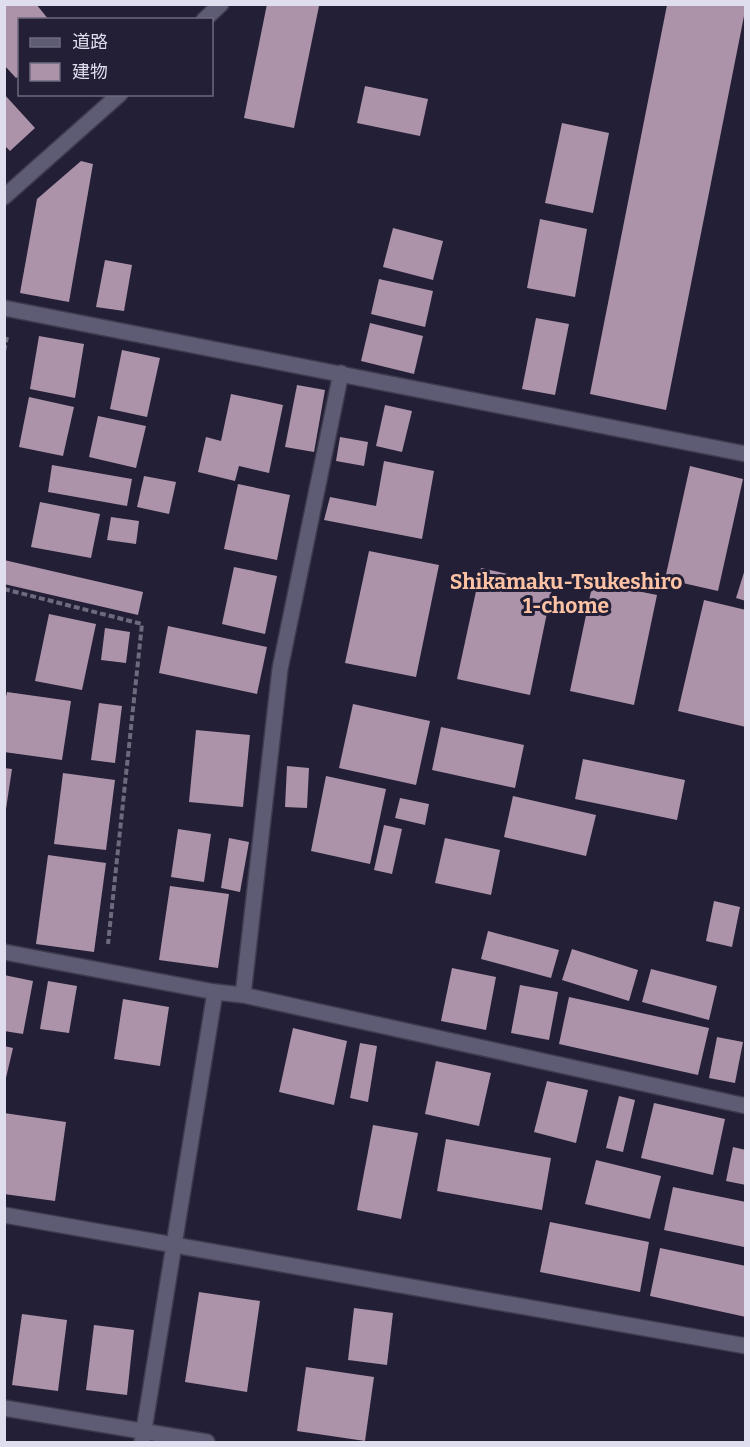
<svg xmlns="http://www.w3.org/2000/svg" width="750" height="1447" viewBox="0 0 750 1447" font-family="Bitter,'Noto Sans JP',serif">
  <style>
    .building { fill: #ac93a9 }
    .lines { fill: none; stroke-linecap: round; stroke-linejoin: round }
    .service-casing { stroke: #3f3b4f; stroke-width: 18 }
    .minor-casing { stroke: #3f3b4f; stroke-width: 18 }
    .path { stroke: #6d6a7e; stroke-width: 4; stroke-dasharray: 6 3; stroke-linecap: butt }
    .service { stroke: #5e5b75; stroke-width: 15 }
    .minor { stroke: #5e5b75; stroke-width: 15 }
    .labels { text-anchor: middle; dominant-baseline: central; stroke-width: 6; stroke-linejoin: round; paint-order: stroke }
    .neighbourhood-label { font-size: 21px; font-weight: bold; fill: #fec3a4; stroke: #231f36 }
  </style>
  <rect width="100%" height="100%" fill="#231f36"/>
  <g class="building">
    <path d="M4,4H36L49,20H20V75L16,78L4,65Z"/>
    <path d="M267,4L319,6L294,128L244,118Z"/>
    <path d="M667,5L746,6L666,410L590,394Z"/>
    <path d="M365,86L428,99L420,136L357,123Z"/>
    <path d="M4,94L35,128L10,151L4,145Z"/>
    <path d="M562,123L609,133L593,213L545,203Z"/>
    <path d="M81,161L93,164L69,302L20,293L37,199Z"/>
    <path d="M540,219L587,229L575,297L527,288Z"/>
    <path d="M393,228L443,241L433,280L383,267Z"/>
    <path d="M105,260L132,265L124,311L96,307Z"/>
    <path d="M379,279L433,291L425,327L371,314Z"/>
    <path d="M536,318L569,324L555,395L522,389Z"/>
    <path d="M370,323L423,336L414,374L361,361Z"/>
    <path d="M39,336L84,344L75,398L30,389Z"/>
    <path d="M122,350L160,358L147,417L110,409Z"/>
    <path d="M297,385L325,390L314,452L285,447Z"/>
    <path d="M231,394L283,405L269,473L239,466L235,481L198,472L206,437L221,441Z"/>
    <path d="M29,397L74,407L63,456L19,447Z"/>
    <path d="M385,405L412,411L402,452L376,446Z"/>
    <path d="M98,416L146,426L136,468L89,457Z"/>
    <path d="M340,437L368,442L364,466L336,461Z"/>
    <path d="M384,461L434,471L422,539L324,520L330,497L376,506Z"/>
    <path d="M52,465L132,479L127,506L48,492Z"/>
    <path d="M690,466L743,479L718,591L665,579Z"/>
    <path d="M144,476L176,482L169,514L137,507Z"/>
    <path d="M238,484L290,495L277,560L224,549Z"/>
    <path d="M40,502L100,514L91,558L31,547Z"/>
    <path d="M111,517L139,521L136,544L107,540Z"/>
    <path d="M369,551L439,565L416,677L345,663Z"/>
    <path d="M4,560L143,592L138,615L4,584Z"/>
    <path d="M746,566V601L736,598Z"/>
    <path d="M234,567L277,576L265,634L222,624Z"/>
    <path d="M481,568L553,584L530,695L457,679Z"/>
    <path d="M593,582L657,595L634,705L570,691Z"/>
    <path d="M704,600L746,610V727L678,711Z"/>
    <path d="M49,614L96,624L82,690L35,681Z"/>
    <path d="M168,626L267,647L257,694L159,673Z"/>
    <path d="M105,628L130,632L126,663L101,660Z"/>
    <path d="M7,692L71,701L62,760L4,752V706Z"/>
    <path d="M99,703L122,706L115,763L91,760Z"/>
    <path d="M353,704L430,721L416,785L339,768Z"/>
    <path d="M441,727L524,745L515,788L432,770Z"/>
    <path d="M196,730L250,735L243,807L189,802Z"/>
    <path d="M583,759L685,780L677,820L575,799Z"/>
    <path d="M287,766L309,768L307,808L285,807Z"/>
    <path d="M4,768L12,769L6,809H4Z"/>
    <path d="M63,773L115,780L106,850L54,844Z"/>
    <path d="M326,776L386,789L370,864L311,851Z"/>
    <path d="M513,796L596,815L586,856L504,837Z"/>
    <path d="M400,798L429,804L425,825L395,818Z"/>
    <path d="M384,825L402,829L392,874L374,870Z"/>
    <path d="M178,829L211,834L204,882L171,877Z"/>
    <path d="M229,838L249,842L240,892L221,888Z"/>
    <path d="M445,838L500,850L491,895L435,883Z"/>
    <path d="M48,855L106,863L94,952L36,944Z"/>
    <path d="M170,886L229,894L218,968L159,960Z"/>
    <path d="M714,901L740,907L732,947L706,941Z"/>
    <path d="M488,931L559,950L551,978L481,959Z"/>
    <path d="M572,949L638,970L629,1001L562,980Z"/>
    <path d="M452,968L496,977L486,1030L441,1021Z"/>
    <path d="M651,969L717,986L709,1020L642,1002Z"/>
    <path d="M4,975L33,981L23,1034L4,1031Z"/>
    <path d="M48,981L77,986L69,1033L40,1029Z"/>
    <path d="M520,985L558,992L549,1040L511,1033Z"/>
    <path d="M569,997L709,1028L698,1075L559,1044Z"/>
    <path d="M123,999L169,1007L160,1066L114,1059Z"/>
    <path d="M293,1028L347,1041L334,1105L279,1092Z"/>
    <path d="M717,1037L743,1042L735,1083L709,1078Z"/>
    <path d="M360,1043L377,1046L368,1102L350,1098Z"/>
    <path d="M4,1046L13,1048L5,1082H4Z"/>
    <path d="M436,1061L491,1073L479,1126L425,1114Z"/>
    <path d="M547,1081L588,1090L576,1143L534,1132Z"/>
    <path d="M619,1096L635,1100L623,1152L606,1148Z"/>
    <path d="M654,1103L725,1119L713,1175L641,1158Z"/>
    <path d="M4,1113L66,1122L55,1201L4,1194Z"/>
    <path d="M373,1125L418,1133L401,1219L357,1210Z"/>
    <path d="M446,1139L551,1158L542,1210L437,1191Z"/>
    <path d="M733,1147L746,1150V1185L726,1181Z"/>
    <path d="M596,1160L661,1176L650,1219L585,1204Z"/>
    <path d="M673,1187L746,1202L744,1247L664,1230Z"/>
    <path d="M550,1222L649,1242L640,1292L540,1272Z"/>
    <path d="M660,1248L746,1266V1317L650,1296Z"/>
    <path d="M199,1292L260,1301L247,1392L185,1382Z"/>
    <path d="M354,1308L393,1313L387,1365L348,1360Z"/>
    <path d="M22,1314L67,1320L58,1391L12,1385Z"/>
    <path d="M94,1325L134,1330L127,1395L86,1390Z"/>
    <path d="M306,1367L374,1377L365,1441L297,1431Z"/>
  </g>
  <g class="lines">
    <defs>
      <path id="service" d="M243,995L280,669L341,373"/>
      <g id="minor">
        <path d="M204,20L221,4"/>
        <path d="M4,197L120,94"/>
        <path d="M4,308L746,454"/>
        <path d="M4,952L215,992L243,995L746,1106"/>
        <path d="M4,1215L746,1346"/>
        <path d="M4,1408L207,1442"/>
        <path d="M142,1442L215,992"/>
      </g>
    </defs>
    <use href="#service" class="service-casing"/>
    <use href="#minor" class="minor-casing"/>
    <g class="path">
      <path d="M4,351L7,337"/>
      <path d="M4,589L142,624L108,944"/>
    </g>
    <use href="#service" class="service"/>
    <use href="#minor" class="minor"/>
  </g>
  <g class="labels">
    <g class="neighbourhood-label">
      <text x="566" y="582">Shikamaku-Tsukeshiro<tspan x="566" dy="24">1-chome</tspan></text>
    </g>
  </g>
  <rect width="750" height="1447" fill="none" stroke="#dfdeee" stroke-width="12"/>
  <rect x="18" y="18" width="195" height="78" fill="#231f36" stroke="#6e6b80" stroke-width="1.5"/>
  <rect x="30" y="38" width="30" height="9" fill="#5e5b75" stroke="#6e6b80" stroke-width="1.5"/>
  <text x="72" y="48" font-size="18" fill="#dfdeee">道路</text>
  <rect x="30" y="63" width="30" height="18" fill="#ac93a9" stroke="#6e6b80" stroke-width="1.5"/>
  <text x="72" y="78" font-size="18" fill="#dfdeee">建物</text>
</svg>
